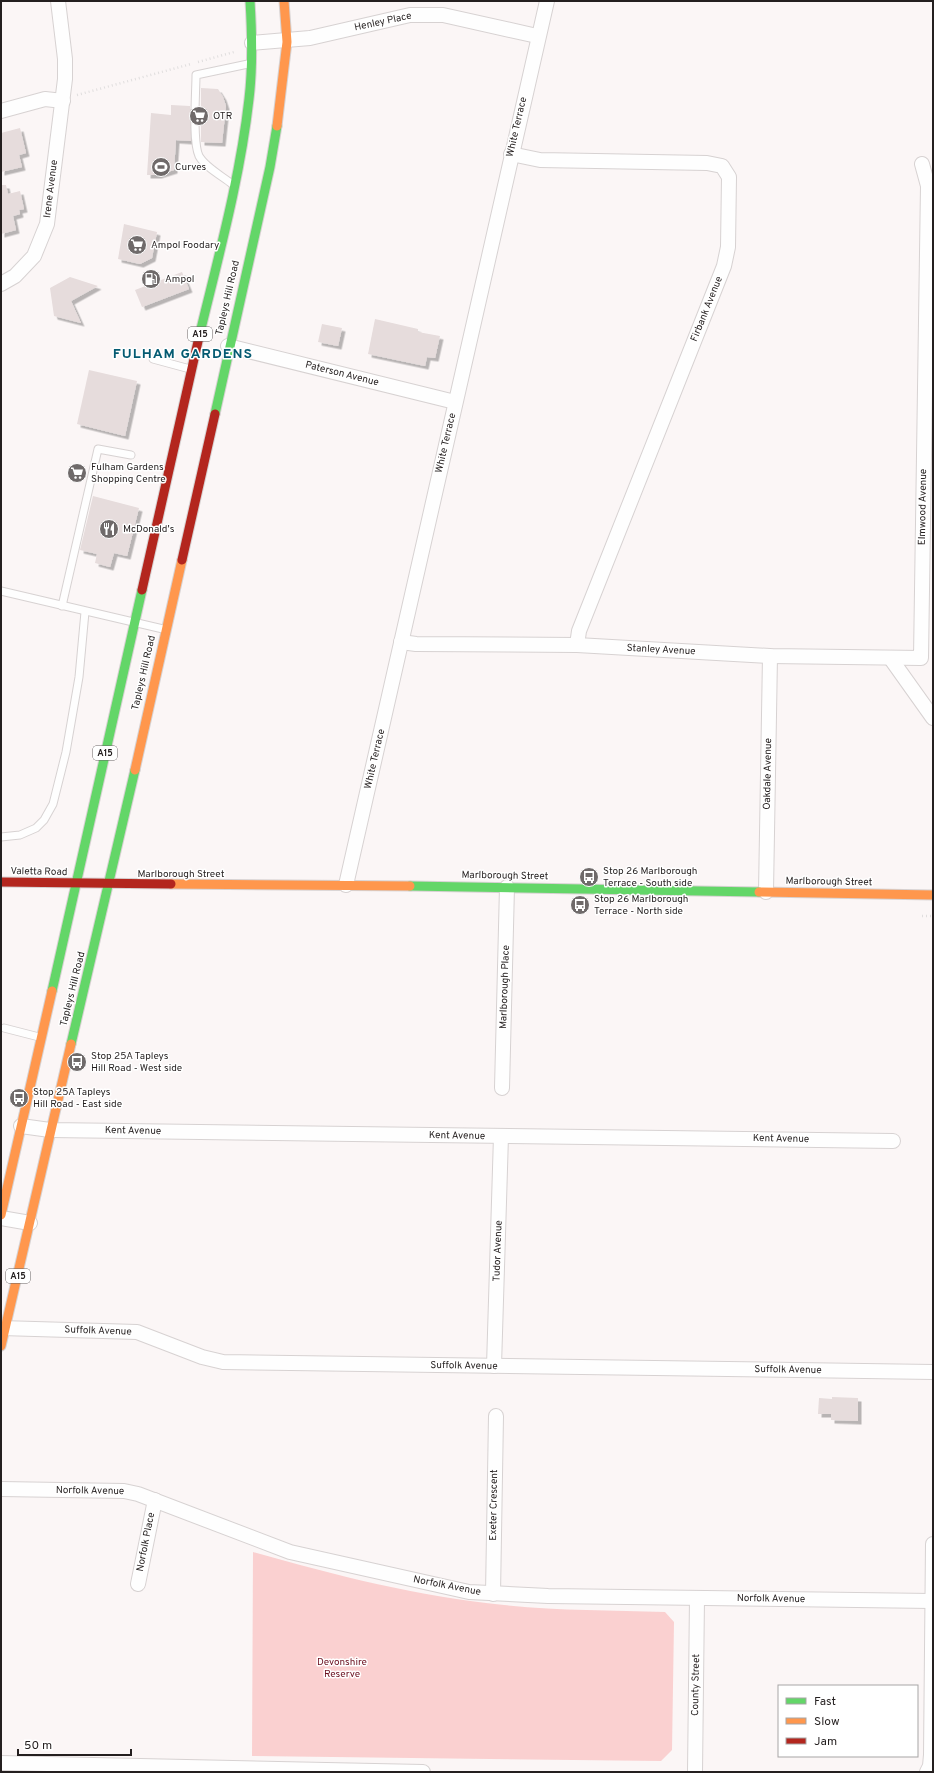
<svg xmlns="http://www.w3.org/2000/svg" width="934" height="1773" viewBox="0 0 934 1773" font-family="Overpass,sans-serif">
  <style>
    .green { fill: #fad0d0 }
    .building { fill: #e6dcdc; filter: url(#shadow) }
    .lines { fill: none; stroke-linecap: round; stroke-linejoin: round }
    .lane-casing { stroke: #d7d2d2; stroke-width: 9 }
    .street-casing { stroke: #d7d2d2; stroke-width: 16 }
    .fast-casing { stroke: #d7d2d2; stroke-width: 11 }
    .slow-casing { stroke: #d7d2d2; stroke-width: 11 }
    .jam-casing { stroke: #d7d2d2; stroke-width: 11 }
    .path { stroke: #e0dede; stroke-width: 2.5; stroke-dasharray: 1 3; stroke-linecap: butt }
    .lane { stroke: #fefefe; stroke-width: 7 }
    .street { stroke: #fefefe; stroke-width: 14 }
    .fast { stroke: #63d668; stroke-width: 9 }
    .slow { stroke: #ff974d; stroke-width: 9 }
    .jam { stroke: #b3261e; stroke-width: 9 }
    .labels { text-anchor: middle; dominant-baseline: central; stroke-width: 3; stroke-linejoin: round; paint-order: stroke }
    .shield { fill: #fff; stroke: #666262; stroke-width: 1 }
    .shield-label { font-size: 9px; font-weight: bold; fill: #241f1f }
    .street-label { font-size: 10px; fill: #241f1f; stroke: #fff }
    .poi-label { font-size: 10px; fill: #241f1f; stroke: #fff; text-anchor: start }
    .park-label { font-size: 10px; fill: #6b101f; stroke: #fff }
    .district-label { font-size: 14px; font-weight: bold; letter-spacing: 1px; fill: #055b72; stroke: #fff }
  </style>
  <defs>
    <filter id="shadow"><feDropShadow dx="3.5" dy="3.5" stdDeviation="0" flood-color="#0004"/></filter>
  </defs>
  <rect width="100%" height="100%" fill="#fbf6f6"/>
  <path class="green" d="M253,1552C335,1575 419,1597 504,1605C557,1611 612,1610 665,1612L674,1622L672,1750L661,1761L252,1756Z"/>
  <g class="building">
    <path d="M201,88L218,89L223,97L226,106L222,143L201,142Z"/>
    <path d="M171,105L190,106L191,141L176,140L174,170L158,175H147L151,113L171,115Z"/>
    <path d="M20,128L26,153L19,155L22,167L1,172V133Z"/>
    <path d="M1,185H6L8,194L20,191L24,209L19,210L20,214L13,216L16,230L1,234Z"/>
    <path d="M124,224L157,232L152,258L140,264L118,259Z"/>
    <path d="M182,272L189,289L142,307L135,290Z"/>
    <path d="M70,277L98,286L71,301L81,323L54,316L50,288Z"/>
    <path d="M375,319L418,329V332L440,336L435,358L427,357L425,366L368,354Z"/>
    <path d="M322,324L342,328L338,346L318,342Z"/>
    <path d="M89,370L137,381L125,436L77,424Z"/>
    <path d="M93,496L139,508L127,556L114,553L110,567L95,563L97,554L80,550Z"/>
    <path d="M832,1397L858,1398V1421L831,1420V1414H818L819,1398L832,1399Z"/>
  </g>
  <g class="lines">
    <defs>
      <g id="lane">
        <path d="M232,184C222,176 205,167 199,156C192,141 196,93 196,75L248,64"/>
        <path d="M153,359L190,369"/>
        <path d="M1,591L163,629"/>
        <path d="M62,606L98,449L131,455"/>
        <path d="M1,837L20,835L36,828L44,820L53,804L66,752L79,677L85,612"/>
        <path d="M4,1028L39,1037"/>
      </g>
      <g id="street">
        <path d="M252,43L310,38L410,15H443L537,36"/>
        <path d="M1,111L45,99L63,101"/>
        <path d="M511,154L540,160L707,163L722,166L729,177L728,247L724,266L579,631L577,645"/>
        <path d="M1,284L15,276L34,256L47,224L65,79V59L58,1"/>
        <path d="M228,346L455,402"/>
        <path d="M401,642L416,644L577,645L770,656L921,658L928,186L922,164"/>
        <path d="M891,659L933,718"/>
        <path d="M346,885L547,1"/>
        <path d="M766,892L770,656"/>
        <path d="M502,1088L507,887"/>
        <path d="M21,1126L50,1130L893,1141"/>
        <path d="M1,1218L30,1223"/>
        <path d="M1,1328L137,1332L202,1357L223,1362L933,1372"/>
        <path d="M494,1366L501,1136"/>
        <path d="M1,1489L124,1491L138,1494L290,1552L469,1592L548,1596L932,1601"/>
        <path d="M138,1584L155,1500"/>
        <path d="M493,1594L496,1416"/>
        <path d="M1,1763L423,1772"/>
        <path d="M695,1772L697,1598"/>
        <path d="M927,1772L930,1766L931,1755L933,1544"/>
      </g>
      <g id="fast">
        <path d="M199,337C218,258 240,179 249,99C253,66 252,33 250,1"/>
        <path d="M215,414L270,167L277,126"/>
        <path d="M410,886L759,892"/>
        <path d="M52,991L142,590"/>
        <path d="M71,1044L135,770"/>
      </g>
      <g id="slow">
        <path d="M277,126L287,42L284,1"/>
        <path d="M135,770L182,560"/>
        <path d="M171,884L410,886"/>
        <path d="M759,892L933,895"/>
        <path d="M1,1215L52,991"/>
        <path d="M1,1346L71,1044"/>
      </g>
      <g id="jam">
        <path d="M182,560L215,414"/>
        <path d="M142,590L199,337"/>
        <path d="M1,882L171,884"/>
      </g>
    </defs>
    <use href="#lane" class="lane-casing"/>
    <use href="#street" class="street-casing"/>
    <use href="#fast" class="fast-casing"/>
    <use href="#slow" class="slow-casing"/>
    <use href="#jam" class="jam-casing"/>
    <g class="path">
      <path d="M198,62L234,52"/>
      <path d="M77,95L191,64"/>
      <path d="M922,916H933"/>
    </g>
    <use href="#lane" class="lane"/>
    <use href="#street" class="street"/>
    <use href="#fast" class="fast"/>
    <use href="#slow" class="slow"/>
    <use href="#jam" class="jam"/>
  </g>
  <defs>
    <symbol id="supermarket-disc" viewBox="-11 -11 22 22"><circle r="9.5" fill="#6f6a6a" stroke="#fff"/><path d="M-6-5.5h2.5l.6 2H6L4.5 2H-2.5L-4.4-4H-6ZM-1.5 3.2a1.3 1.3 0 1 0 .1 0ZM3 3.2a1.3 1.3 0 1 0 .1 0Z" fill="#fff"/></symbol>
    <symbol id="stadium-disc" viewBox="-11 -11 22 22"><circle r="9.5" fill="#6f6a6a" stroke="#fff"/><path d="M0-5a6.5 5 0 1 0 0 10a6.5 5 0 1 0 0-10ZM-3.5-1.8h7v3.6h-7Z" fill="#fff"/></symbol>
    <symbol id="fuel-disc" viewBox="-11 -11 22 22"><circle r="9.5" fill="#6f6a6a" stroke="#fff"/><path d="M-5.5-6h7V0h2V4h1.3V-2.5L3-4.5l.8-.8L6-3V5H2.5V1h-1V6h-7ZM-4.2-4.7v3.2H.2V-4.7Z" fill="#fff"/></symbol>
    <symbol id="restaurant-disc" viewBox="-11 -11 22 22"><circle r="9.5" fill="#6f6a6a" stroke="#fff"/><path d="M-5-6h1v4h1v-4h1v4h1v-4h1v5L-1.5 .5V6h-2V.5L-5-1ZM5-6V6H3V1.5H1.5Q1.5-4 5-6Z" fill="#fff"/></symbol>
    <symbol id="bus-disc" viewBox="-11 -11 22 22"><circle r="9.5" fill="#6f6a6a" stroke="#fff"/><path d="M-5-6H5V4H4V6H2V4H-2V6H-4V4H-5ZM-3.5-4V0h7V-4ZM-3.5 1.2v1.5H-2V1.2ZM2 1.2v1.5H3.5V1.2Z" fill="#fff"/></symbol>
  </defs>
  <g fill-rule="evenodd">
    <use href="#supermarket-disc" x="188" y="105" width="22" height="22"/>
    <use href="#stadium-disc" x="150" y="156" width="22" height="22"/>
    <use href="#supermarket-disc" x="126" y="234" width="22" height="22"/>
    <use href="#fuel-disc" x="140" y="268" width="22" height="22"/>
    <use href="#supermarket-disc" x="66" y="462" width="22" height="22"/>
    <use href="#restaurant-disc" x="98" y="518" width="22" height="22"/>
    <use href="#bus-disc" x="578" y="866" width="22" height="22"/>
    <use href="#bus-disc" x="569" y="894" width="22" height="22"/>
    <use href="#bus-disc" x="66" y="1051" width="22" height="22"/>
    <use href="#bus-disc" x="8" y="1087" width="22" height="22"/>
  </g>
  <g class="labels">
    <g class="shield">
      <rect x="188" y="327" width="24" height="14" rx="3"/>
      <rect x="93" y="746" width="24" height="14" rx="3"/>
      <rect x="6" y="1269" width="24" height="14" rx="3"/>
    </g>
    <g class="shield-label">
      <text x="200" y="334">A15</text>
      <text x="105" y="753">A15</text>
      <text x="18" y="1276">A15</text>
    </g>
    <g class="street-label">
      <text transform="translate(383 22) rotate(-12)">Henley Place</text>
      <text transform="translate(517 127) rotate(-77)">White Terrace</text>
      <text transform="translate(51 189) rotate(-83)">Irene Avenue</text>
      <text transform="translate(228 298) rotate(-77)">Tapleys Hill Road</text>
      <text transform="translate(707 309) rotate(-68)">Firbank Avenue</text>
      <text transform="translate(342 374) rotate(14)">Paterson Avenue</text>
      <text transform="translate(446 443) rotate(-77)">White Terrace</text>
      <text transform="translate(923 507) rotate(-89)">Elmwood Avenue</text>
      <text transform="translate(661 650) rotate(3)">Stanley Avenue</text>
      <text transform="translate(144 673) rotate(-77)">Tapleys Hill Road</text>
      <text transform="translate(375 759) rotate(-77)">White Terrace</text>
      <text transform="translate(768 774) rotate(-89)">Oakdale Avenue</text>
      <text transform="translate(39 872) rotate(1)">Valetta Road</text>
      <text x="181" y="874">Marlborough Street</text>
      <text transform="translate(505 876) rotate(1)">Marlborough Street</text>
      <text transform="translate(829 882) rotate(1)">Marlborough Street</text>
      <text transform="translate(505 987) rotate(-88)">Marlborough Place</text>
      <text transform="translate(73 989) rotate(-76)">Tapleys Hill Road</text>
      <text transform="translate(133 1131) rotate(1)">Kent Avenue</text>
      <text transform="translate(457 1136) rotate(1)">Kent Avenue</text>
      <text transform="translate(781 1139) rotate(1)">Kent Avenue</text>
      <text transform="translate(498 1251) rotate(-88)">Tudor Avenue</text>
      <text transform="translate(98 1331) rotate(2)">Suffolk Avenue</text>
      <text transform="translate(464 1366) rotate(1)">Suffolk Avenue</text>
      <text transform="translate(788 1370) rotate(1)">Suffolk Avenue</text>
      <text transform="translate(90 1491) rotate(1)">Norfolk Avenue</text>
      <text transform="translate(494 1505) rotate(-89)">Exeter Crescent</text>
      <text transform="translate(146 1542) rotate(-79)">Norfolk Place</text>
      <text transform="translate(447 1586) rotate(11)">Norfolk Avenue</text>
      <text transform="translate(771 1599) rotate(1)">Norfolk Avenue</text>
      <text transform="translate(696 1685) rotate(-89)">County Street</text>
    </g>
    <g class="poi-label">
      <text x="213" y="116">OTR</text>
      <text x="175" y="167">Curves</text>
      <text x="151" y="245">Ampol Foodary</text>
      <text x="165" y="279">Ampol</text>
      <text x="91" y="467">Fulham Gardens<tspan x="91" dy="12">Shopping Centre</tspan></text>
      <text x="123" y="529">McDonald's</text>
      <text x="603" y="871">Stop 26 Marlborough<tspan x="603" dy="12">Terrace - South side</tspan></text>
      <text x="594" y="899">Stop 26 Marlborough<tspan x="594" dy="12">Terrace - North side</tspan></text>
      <text x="91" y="1056">Stop 25A Tapleys<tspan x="91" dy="12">Hill Road - West side</tspan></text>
      <text x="33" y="1092">Stop 25A Tapleys<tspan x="33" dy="12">Hill Road - East side</tspan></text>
    </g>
    <g class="park-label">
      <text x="342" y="1662">Devonshire<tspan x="342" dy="12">Reserve</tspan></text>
    </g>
    <g class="district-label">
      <text x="183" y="354">FULHAM GARDENS</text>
    </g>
  </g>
  <rect width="934" height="1773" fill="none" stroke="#241f1f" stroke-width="4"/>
  <rect x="778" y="1685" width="140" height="72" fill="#ffffff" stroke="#a7a5a5"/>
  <rect x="786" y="1698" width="20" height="6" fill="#63d668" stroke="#a7a5a5"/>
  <text x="814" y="1705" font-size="12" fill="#241f1f">Fast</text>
  <rect x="786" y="1718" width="20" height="6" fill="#ff974d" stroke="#a7a5a5"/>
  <text x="814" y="1725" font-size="12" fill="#241f1f">Slow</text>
  <rect x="786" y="1738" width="20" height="6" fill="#b3261e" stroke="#a7a5a5"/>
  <text x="814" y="1745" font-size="12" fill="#241f1f">Jam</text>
  <path d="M18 1749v6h113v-6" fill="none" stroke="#241f1f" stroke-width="2"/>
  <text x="24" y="1749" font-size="12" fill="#241f1f" stroke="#ffffff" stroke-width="3" paint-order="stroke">50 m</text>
</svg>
